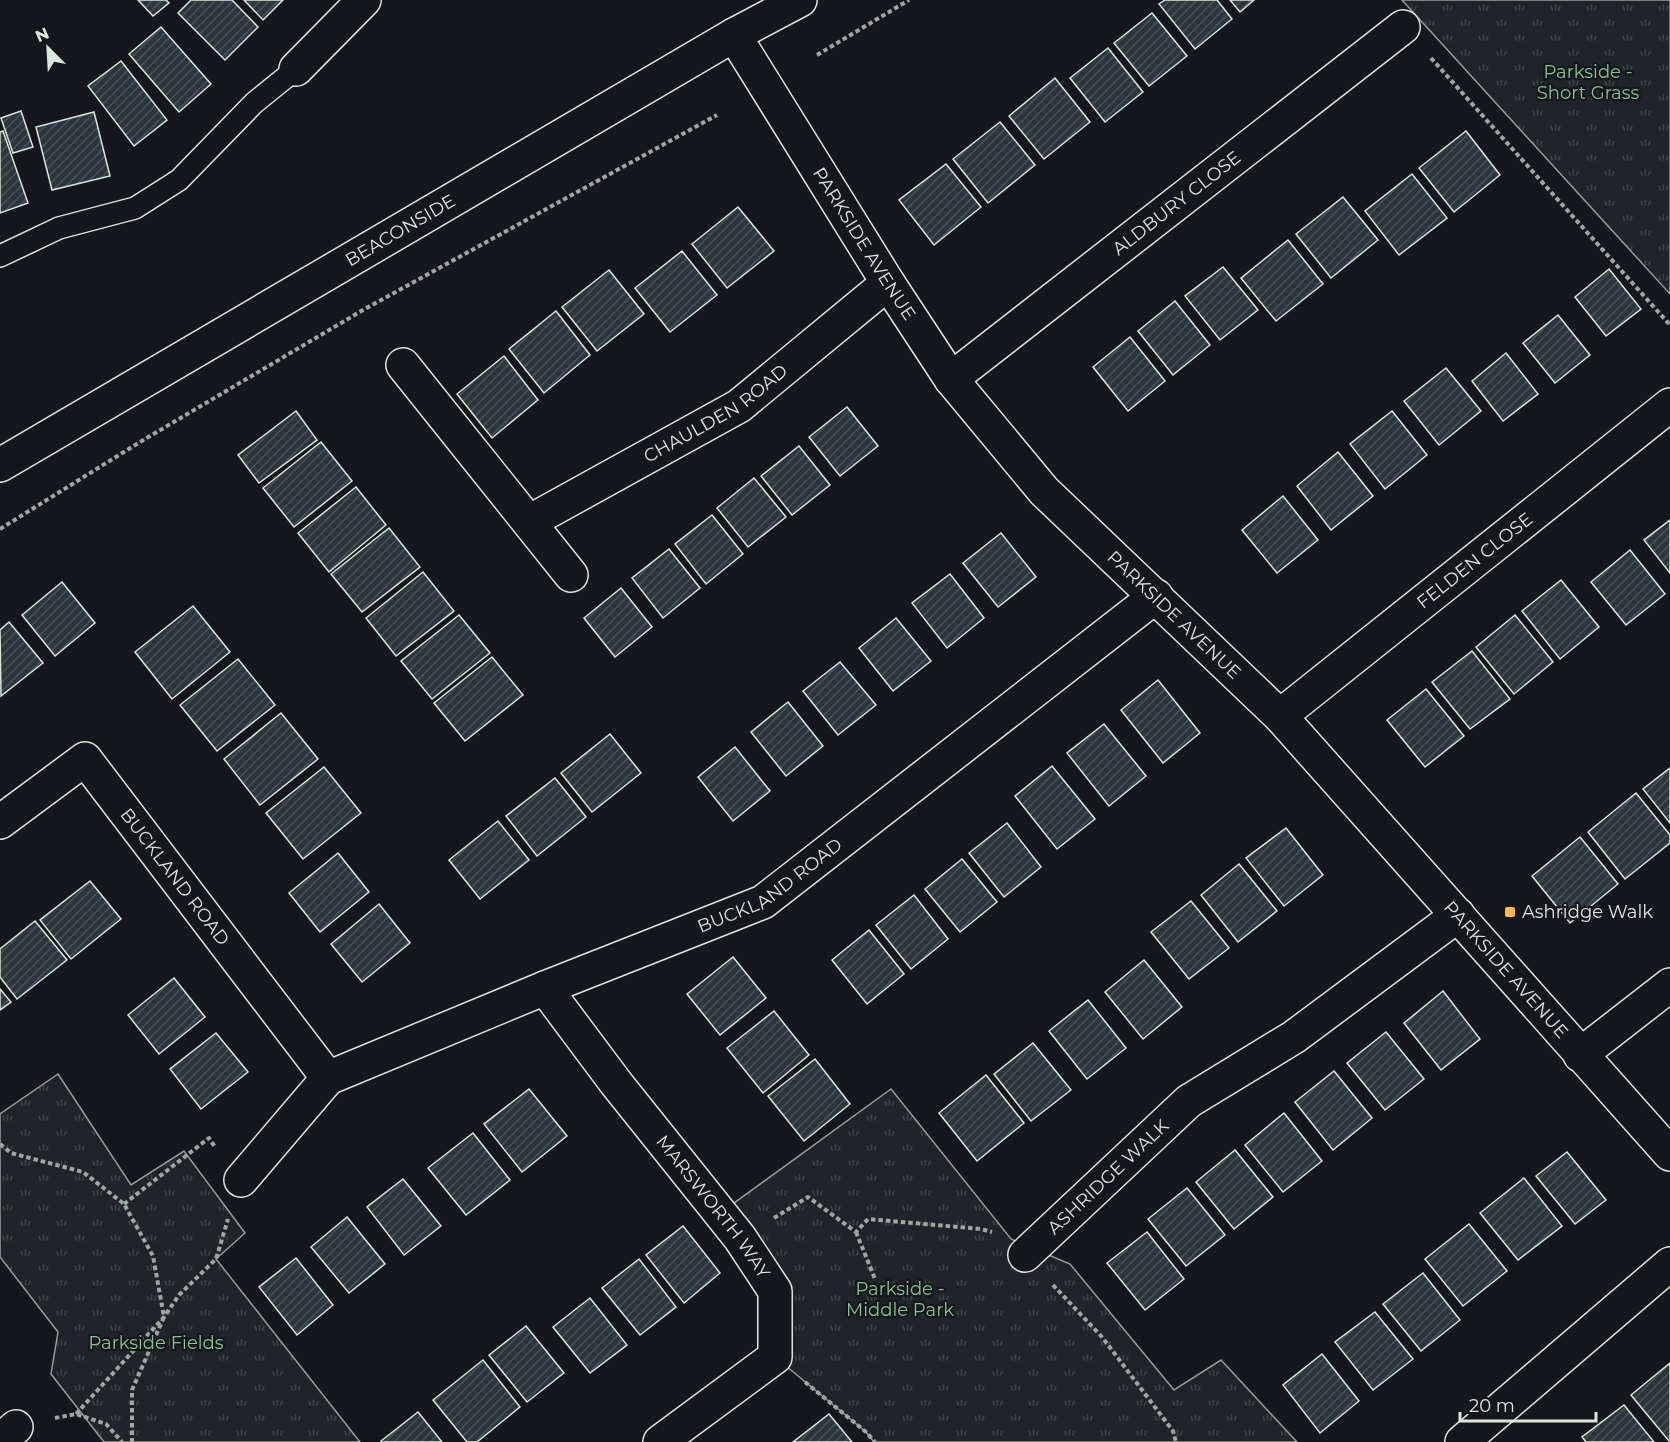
<svg xmlns="http://www.w3.org/2000/svg" width="1670" height="1442" viewBox="0 0 1670 1442" font-family="Montserrat,sans-serif">
	<style>
		.park { fill: url(#park-tufts); stroke: #939e99; stroke-width: 1.5 }
		.building { fill: url(#building-hatch); stroke: #d8e6dc; stroke-width: 1.5 }
		.lines { fill: none; stroke-linecap: round; stroke-linejoin: round }
		.lane-casing { stroke: #d8e6dc; stroke-width: 24 }
		.street-casing { stroke: #d8e6dc; stroke-width: 36 }
		.highway-casing { stroke: #d8e6dc; stroke-width: 36 }
		.path { stroke: #9da8a2; stroke-width: 4; stroke-dasharray: 4.5 3; stroke-linecap: butt }
		.lane { stroke: #14181c; stroke-width: 21 }
		.street { stroke: #14181c; stroke-width: 33 }
		.highway { stroke: #14181c; stroke-width: 33 }
		.poi-dot { fill: #ffb74d; stroke: #14181c; stroke-width: 2 }
		.labels { text-anchor: middle; dominant-baseline: central; stroke-width: 4.5; stroke-linejoin: round; paint-order: stroke }
		.park-label { font-size: 18px; fill: #8ac095; stroke: #14181c }
		.street-label { font-size: 18px; fill: #d8e6dc; stroke: #14181c }
		.poi-label { font-size: 18px; fill: #d8e6dc; stroke: #14181c; text-anchor: start }
	</style>
	<defs>
		<pattern id="park-tufts" width="24" height="20" patternUnits="userSpaceOnUse" patternTransform="scale(1.5)"><rect width="24" height="20" fill="#202428"/><path d="M3 7l-1-3M5 7V3M7 7l1-3M15 17l-1-3M17 17v-4M19 17l1-3" fill="none" stroke="#404447"/></pattern>
		<pattern id="building-hatch" width="6" height="6" patternUnits="userSpaceOnUse" patternTransform="scale(1.5)"><rect width="6" height="6" fill="#2c363c"/><path d="M-1 1l2-2M0 6l6-6M5 7l2-2" fill="none" stroke="#4a5358"/></pattern>
	</defs>
	<rect width="100%" height="100%" fill="#14181c"/>
	<g class="park">
		<path d="M1402,0H1670V294Z"/>
		<path d="M58,1074L131,1185L184,1151L245,1233L216,1259L360,1442H104L51,1374L58,1332L0,1257V1114Z"/>
		<path d="M891,1089L1011,1239L1070,1264L1174,1390L1221,1360L1297,1442H874L866,1432L775,1357V1291L719,1214Z"/>
	</g>
	<g class="building">
		<path d="M138,0H166L169,3L153,16Z"/>
		<path d="M191,0H232L258,27L225,60L178,13Z"/>
		<path d="M244,0H283L263,20Z"/>
		<path d="M1165,0H1217L1232,19L1195,49L1159,4Z"/>
		<path d="M1230,0H1254L1240,12Z"/>
		<path d="M1152,13L1187,56L1149,86L1114,43Z"/>
		<path d="M161,27L211,84L179,112L129,54Z"/>
		<path d="M1108,48L1143,92L1105,122L1070,78Z"/>
		<path d="M121,61L167,120L134,146L88,86Z"/>
		<path d="M1055,78L1090,122L1044,159L1009,116Z"/>
		<path d="M21,111L33,147L13,153L1,118Z"/>
		<path d="M94,112L110,176L52,190L36,127Z"/>
		<path d="M1000,122L1035,165L988,203L953,159Z"/>
		<path d="M3,131L28,203L0,213V132Z"/>
		<path d="M1466,131L1500,175L1454,212L1419,168Z"/>
		<path d="M946,164L981,207L934,245L899,200Z"/>
		<path d="M1412,174L1447,218L1399,255L1365,211Z"/>
		<path d="M1343,197L1378,240L1331,278L1296,234Z"/>
		<path d="M738,207L774,251L727,288L692,244Z"/>
		<path d="M1288,240L1323,284L1276,321L1241,278Z"/>
		<path d="M682,251L717,295L670,332L635,288Z"/>
		<path d="M1223,267L1258,310L1220,340L1185,296Z"/>
		<path d="M1609,269L1641,309L1606,336L1575,297Z"/>
		<path d="M609,270L644,314L597,351L562,307Z"/>
		<path d="M1175,301L1210,345L1173,375L1138,331Z"/>
		<path d="M556,311L590,355L544,393L509,349Z"/>
		<path d="M1558,315L1590,355L1555,383L1523,343Z"/>
		<path d="M1130,337L1165,381L1128,411L1093,367Z"/>
		<path d="M1506,353L1538,394L1503,421L1472,381Z"/>
		<path d="M504,356L538,400L492,438L457,394Z"/>
		<path d="M1446,368L1481,411L1439,445L1404,401Z"/>
		<path d="M847,407L878,446L840,476L809,437Z"/>
		<path d="M296,411L317,440L259,483L238,455Z"/>
		<path d="M1392,411L1427,455L1385,489L1350,444Z"/>
		<path d="M321,442L352,481L294,527L263,488Z"/>
		<path d="M799,446L830,485L792,515L761,476Z"/>
		<path d="M1338,452L1373,496L1331,530L1297,486Z"/>
		<path d="M754,478L786,517L748,547L717,508Z"/>
		<path d="M356,487L386,525L329,572L298,533Z"/>
		<path d="M1283,496L1318,540L1277,573L1242,530Z"/>
		<path d="M712,515L743,554L706,584L675,544Z"/>
		<path d="M1670,520V573L1644,540Z"/>
		<path d="M389,528L420,567L362,612L331,574Z"/>
		<path d="M1001,533L1036,577L998,607L963,563Z"/>
		<path d="M669,549L700,588L663,618L632,578Z"/>
		<path d="M1630,550L1665,594L1626,625L1591,582Z"/>
		<path d="M423,572L454,611L396,656L366,618Z"/>
		<path d="M950,574L984,618L947,648L912,603Z"/>
		<path d="M1561,580L1599,627L1560,659L1522,611Z"/>
		<path d="M62,582L95,623L55,656L22,615Z"/>
		<path d="M621,588L652,627L615,657L584,618Z"/>
		<path d="M193,606L230,652L172,699L135,652Z"/>
		<path d="M459,615L490,653L432,699L401,661Z"/>
		<path d="M1515,615L1553,662L1514,694L1476,647Z"/>
		<path d="M896,618L931,661L893,691L859,648Z"/>
		<path d="M9,622L43,663L1,696L0,630Z"/>
		<path d="M1472,651L1510,699L1470,729L1432,682Z"/>
		<path d="M492,657L523,695L465,741L434,703Z"/>
		<path d="M238,659L275,705L217,751L180,705Z"/>
		<path d="M840,662L876,705L838,735L803,691Z"/>
		<path d="M1158,680L1200,733L1163,763L1121,710Z"/>
		<path d="M1426,689L1464,736L1425,767L1387,720Z"/>
		<path d="M788,702L823,746L786,776L751,732Z"/>
		<path d="M281,713L318,759L260,805L224,759Z"/>
		<path d="M1104,724L1146,776L1109,806L1067,753Z"/>
		<path d="M610,734L641,773L592,812L561,773Z"/>
		<path d="M735,747L770,791L733,821L698,777Z"/>
		<path d="M1052,766L1095,819L1057,849L1015,796Z"/>
		<path d="M324,767L361,813L303,859L266,813Z"/>
		<path d="M1670,768V823L1643,789Z"/>
		<path d="M555,778L586,817L537,856L506,816Z"/>
		<path d="M1636,793L1670,835V843L1625,879L1588,832Z"/>
		<path d="M498,821L529,860L480,899L449,860Z"/>
		<path d="M1007,823L1041,867L1004,897L969,853Z"/>
		<path d="M1286,828L1323,875L1284,906L1246,858Z"/>
		<path d="M1580,837L1618,884L1570,923L1532,876Z"/>
		<path d="M338,853L369,892L320,932L289,893Z"/>
		<path d="M962,859L997,902L960,932L925,889Z"/>
		<path d="M1239,864L1277,911L1238,942L1201,895Z"/>
		<path d="M90,881L121,919L71,959L40,920Z"/>
		<path d="M914,895L948,939L911,969L876,925Z"/>
		<path d="M1191,901L1229,948L1189,979L1151,932Z"/>
		<path d="M379,904L410,943L362,982L331,944Z"/>
		<path d="M35,921L67,960L17,999L0,977V949Z"/>
		<path d="M869,930L904,974L867,1004L832,960Z"/>
		<path d="M733,957L766,998L720,1035L687,994Z"/>
		<path d="M1144,960L1182,1007L1143,1039L1105,992Z"/>
		<path d="M174,978L205,1017L159,1054L128,1015Z"/>
		<path d="M0,989L11,1002L0,1010Z"/>
		<path d="M1443,991L1480,1039L1441,1070L1404,1023Z"/>
		<path d="M1088,1000L1126,1048L1087,1079L1049,1031Z"/>
		<path d="M774,1011L809,1055L763,1093L727,1048Z"/>
		<path d="M1386,1032L1424,1079L1385,1110L1347,1063Z"/>
		<path d="M216,1033L248,1072L201,1109L170,1069Z"/>
		<path d="M1033,1043L1071,1090L1031,1121L994,1074Z"/>
		<path d="M815,1059L850,1104L804,1141L768,1096Z"/>
		<path d="M1334,1071L1372,1118L1333,1150L1295,1102Z"/>
		<path d="M986,1075L1024,1123L977,1161L939,1113Z"/>
		<path d="M529,1089L567,1136L522,1172L484,1124Z"/>
		<path d="M1284,1113L1322,1161L1283,1192L1245,1145Z"/>
		<path d="M473,1133L510,1180L466,1215L428,1168Z"/>
		<path d="M1235,1150L1273,1197L1234,1229L1196,1182Z"/>
		<path d="M1567,1152L1606,1200L1575,1224L1536,1176Z"/>
		<path d="M1524,1178L1562,1226L1518,1260L1480,1213Z"/>
		<path d="M403,1179L441,1226L404,1255L367,1207Z"/>
		<path d="M1187,1188L1225,1235L1186,1266L1148,1219Z"/>
		<path d="M347,1217L385,1264L349,1293L311,1247Z"/>
		<path d="M1469,1224L1507,1271L1463,1306L1425,1259Z"/>
		<path d="M683,1226L720,1273L684,1303L646,1255Z"/>
		<path d="M1147,1232L1184,1279L1145,1310L1107,1263Z"/>
		<path d="M296,1258L333,1305L297,1335L259,1287Z"/>
		<path d="M639,1259L676,1307L640,1335L602,1288Z"/>
		<path d="M1423,1273L1460,1320L1421,1351L1383,1304Z"/>
		<path d="M590,1298L627,1345L590,1373L553,1327Z"/>
		<path d="M1375,1312L1413,1359L1373,1390L1335,1342Z"/>
		<path d="M526,1326L564,1373L527,1402L489,1355Z"/>
		<path d="M1322,1354L1359,1401L1320,1433L1283,1385Z"/>
		<path d="M483,1360L520,1407L477,1442H467L433,1400Z"/>
		<path d="M1670,1363V1440L1669,1441L1631,1395Z"/>
		<path d="M1624,1405L1654,1442H1586L1582,1437Z"/>
		<path d="M418,1412L442,1442H382L381,1441Z"/>
		<path d="M829,1414L852,1442H793Z"/>
	</g>
	<g class="lines">
		<defs>
			<path id="lane" d="M0,256L59,228L135,208L179,180L254,103L296,69"/>
			<g id="street">
				<path id="s1" d="M734,35L888,283L951,379L1044,491L1280,716L1670,1154"/>
				<path d="M296,69L364,0"/>
				<path d="M403,365L571,575"/>
				<path id="s2" d="M951,379L1403,27"/>
				<path id="s3" d="M529,522L739,406L888,283"/>
				<path id="s4" d="M1280,716L1670,405"/>
				<path id="s5" d="M0,822L85,759L328,1078L545,988L763,902L1156,596"/>
				<path id="s6" d="M545,988L616,1083L740,1238L775,1291V1357L660,1442"/>
				<path d="M1580,1055L1670,985"/>
				<path d="M241,1180L328,1078"/>
				<path id="s7" d="M1025,1255L1189,1101L1294,1037L1458,915"/>
				<path d="M0,1441L16,1427"/>
				<path d="M1462,1442L1670,1264"/>
			</g>
			<g id="highway">
				<path id="s8" d="M0,465L734,35L800,0"/>
			</g>
		</defs>
		<use href="#lane" class="lane-casing"/>
		<use href="#street" class="street-casing"/>
		<use href="#highway" class="highway-casing"/>
		<g class="path">
			<path d="M817,55L909,0"/>
			<path d="M1431,58L1670,325"/>
			<path d="M0,529L140,442L363,310L717,115"/>
			<path d="M0,1144L11,1153L83,1172L124,1204L153,1256L164,1317L132,1390V1442"/>
			<path d="M124,1204L209,1138L215,1147"/>
			<path d="M774,1218L808,1197L856,1232L868,1219L981,1229L992,1232"/>
			<path d="M856,1232L875,1279"/>
			<path d="M1053,1285L1102,1337L1173,1431L1176,1442"/>
			<path d="M805,1382L866,1432L875,1442"/>
			<path d="M76,1414L164,1317L179,1295L216,1259L228,1219"/>
			<path d="M55,1418L76,1414L106,1424L122,1442"/>
		</g>
		<use href="#lane" class="lane"/>
		<use href="#street" class="street"/>
		<use href="#highway" class="highway"/>
	</g>
	<rect class="poi-dot" x="1504" y="906" width="12" height="12" rx="3"/>
	<g class="labels">
		<g class="park-label">
			<text x="1588" y="72">Parkside -<tspan x="1588" dy="21">Short Grass</tspan></text>
			<text x="900" y="1289">Parkside -<tspan x="900" dy="21">Middle Park</tspan></text>
			<text x="156" y="1343">Parkside Fields</text>
		</g>
		<g class="street-label">
			<text stroke="none"><textPath href="#s2" startOffset="286">ALDBURY CLOSE</textPath></text>
			<text stroke="none"><textPath href="#s8" startOffset="464">BEACONSIDE</textPath></text>
			<text stroke="none"><textPath href="#s1" startOffset="246">PARKSIDE AVENUE</textPath></text>
			<text stroke="none"><textPath href="#s3" startOffset="216">CHAULDEN ROAD</textPath></text>
			<text stroke="none"><textPath href="#s4" startOffset="249">FELDEN CLOSE</textPath></text>
			<text stroke="none"><textPath href="#s1" startOffset="732">PARKSIDE AVENUE</textPath></text>
			<text stroke="none"><textPath href="#s5" startOffset="254">BUCKLAND ROAD</textPath></text>
			<text stroke="none"><textPath href="#s5" startOffset="990">BUCKLAND ROAD</textPath></text>
			<text stroke="none"><textPath href="#s1" startOffset="1218">PARKSIDE AVENUE</textPath></text>
			<text stroke="none"><textPath href="#s7" startOffset="114">ASHRIDGE WALK</textPath></text>
			<text stroke="none"><textPath href="#s6" startOffset="276">MARSWORTH WAY</textPath></text>
		</g>
		<g class="poi-label">
			<text x="1522" y="912">Ashridge Walk</text>
		</g>
	</g>
	<g transform="translate(48 48) rotate(336)" stroke="#14181c" stroke-width="4.5" paint-order="stroke">
	<path d="M0-4.5L10 22L0 15L-10 22Z" fill="#d8e6dc"/>
	<text y="-9" font-size="16" font-weight="bold" text-anchor="middle" fill="#d8e6dc">N</text>
	</g>
	<path d="M1460 1412v9h136v-9" fill="none" stroke="#d8e6dc" stroke-width="3"/>
	<text x="1469" y="1412" font-size="18" fill="#d8e6dc" stroke="#14181c" stroke-width="4.5" paint-order="stroke">20 m</text>
</svg>
